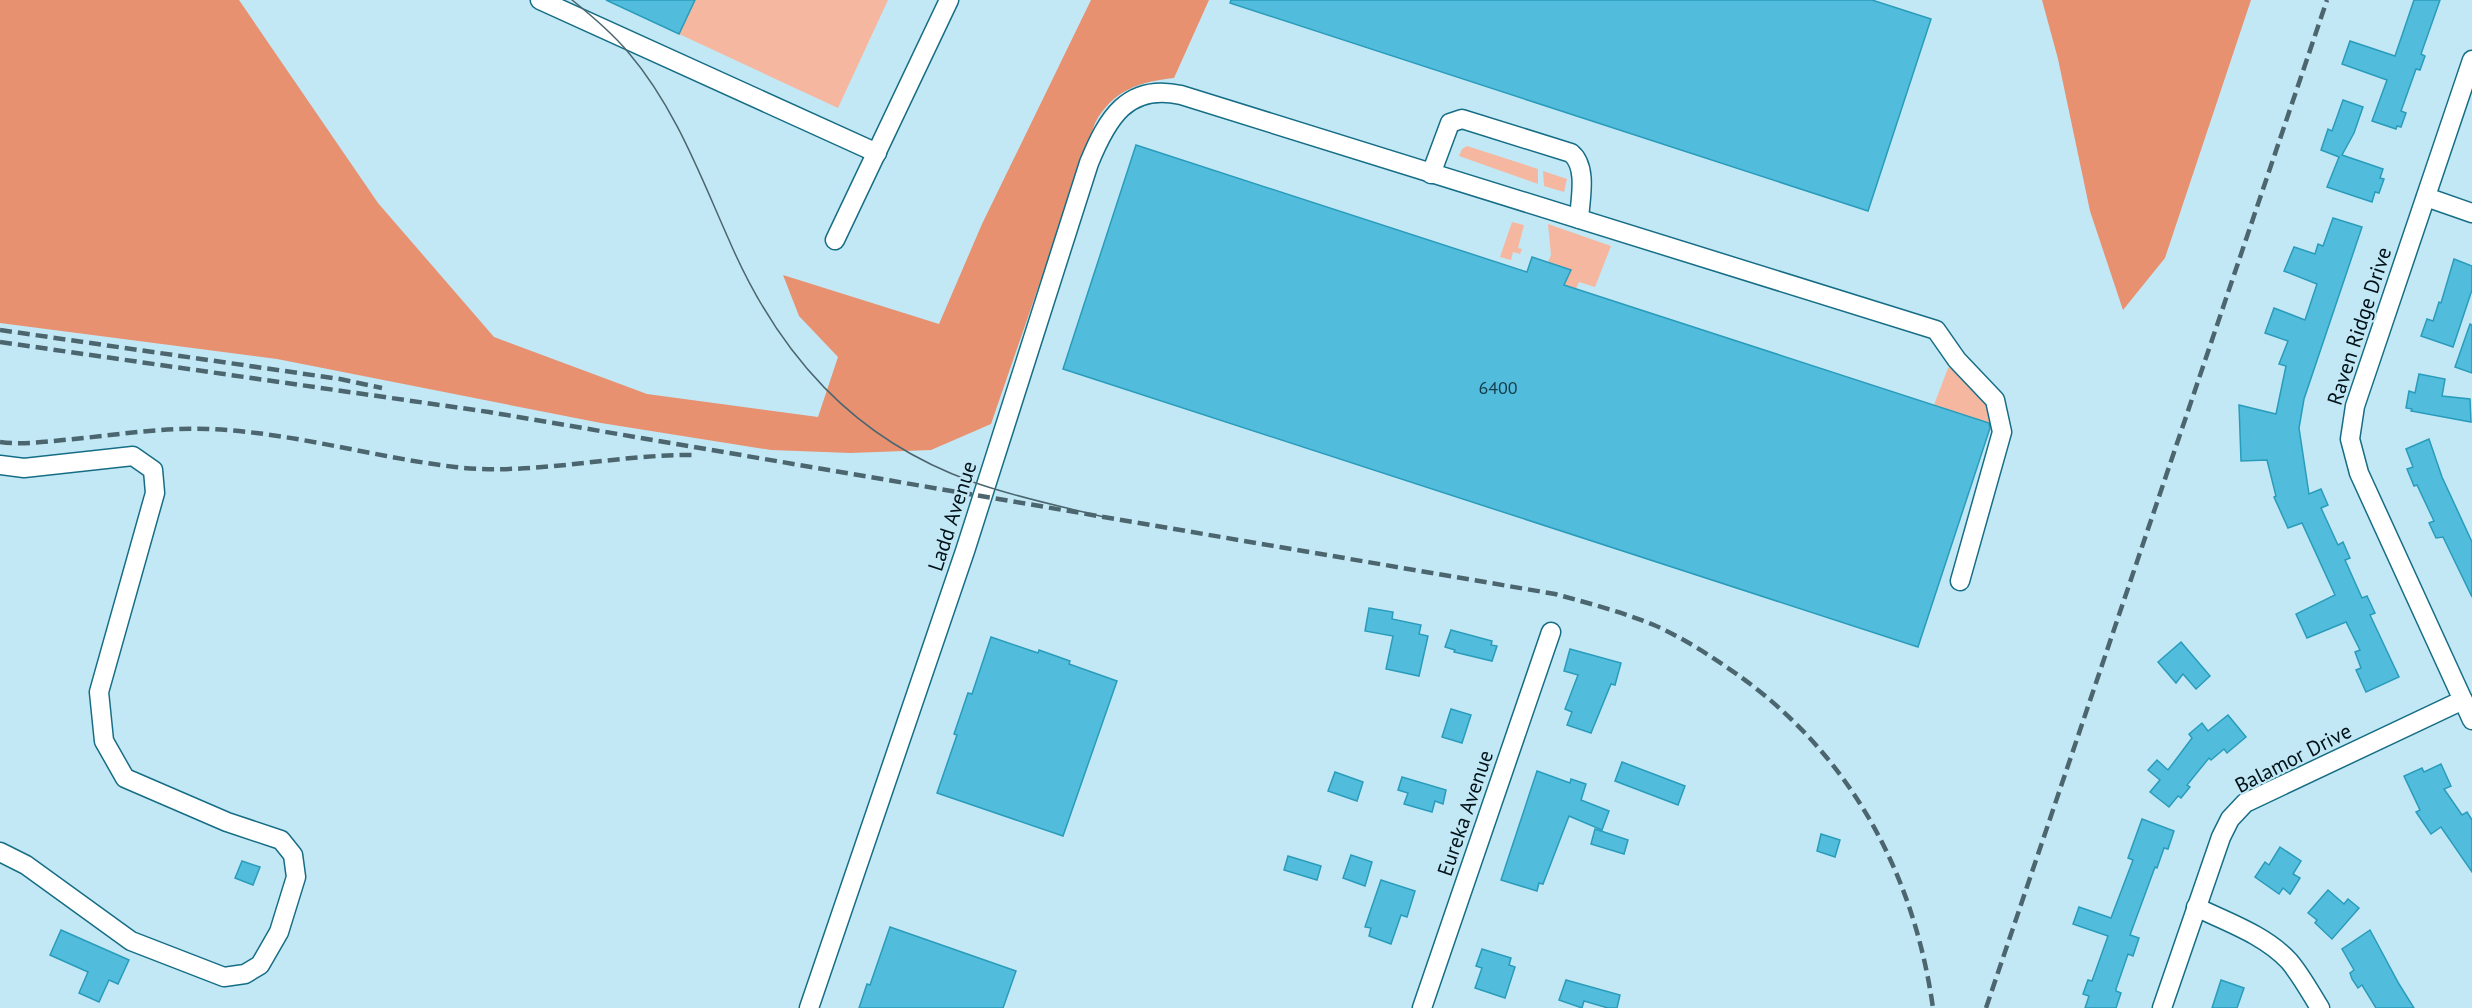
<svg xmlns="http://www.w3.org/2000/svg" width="2472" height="1008" viewBox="0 0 2472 1008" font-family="'PT Sans',sans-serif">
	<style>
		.green { fill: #f5b7a0 }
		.forest { fill: #e79170 }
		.building { fill: #52bcdc; stroke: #2a9cbb; stroke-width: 1.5 }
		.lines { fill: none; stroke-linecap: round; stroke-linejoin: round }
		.minor-casing { stroke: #166e86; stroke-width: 21 }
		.minor { stroke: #fff; stroke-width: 18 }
		.tram { stroke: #4c666f; stroke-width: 1.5 }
		.rail { stroke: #4c666f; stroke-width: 4.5; stroke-dasharray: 12 6; stroke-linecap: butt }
		.labels { text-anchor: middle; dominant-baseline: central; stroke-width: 4.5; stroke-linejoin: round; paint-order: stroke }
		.number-label { font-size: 18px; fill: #143c4a }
		.street-label { font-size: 21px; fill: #001219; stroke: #c3e8f5 }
	</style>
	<rect width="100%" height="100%" fill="#c3e8f5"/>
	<g class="green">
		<path d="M695,0H888L838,108L679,34Z"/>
		<path d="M1467,146L1538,169V184L1459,156L1462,149Z"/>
		<path d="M1543,171L1567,179L1564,192L1544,186Z"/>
		<path d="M1512,222L1524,225L1518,248L1522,249L1520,254L1513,252L1511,260L1500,257Z"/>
		<path d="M1548,224L1611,246L1595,287L1579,282L1576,289L1564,285L1570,270L1548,262L1551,255Z"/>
		<path d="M1955,366L1984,400L1993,415L1991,424L1934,405L1948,368Z"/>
	</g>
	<g class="forest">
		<path d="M0,0H239L378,203L494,337L647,394L818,417L838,357L799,316L783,275L939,324L982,224L1091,0H1209L1174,78C1139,82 1113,90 1095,123L991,424L931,450L850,453L771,450L601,423L277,359L0,323Z"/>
		<path d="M2042,0H2251L2165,258L2123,310L2090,211L2058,59Z"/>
	</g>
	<g class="building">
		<path d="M606,0H695L679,34Z"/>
		<path d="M1231,0H1872L1931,19L1868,211L1230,3Z"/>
		<path d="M2414,0H2440L2421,54L2425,56L2420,70L2416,69L2401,111L2406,113L2401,127L2397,126L2396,129L2372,121L2387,80L2342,64L2350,41L2395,56Z"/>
		<path d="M2343,100L2363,107L2354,133L2342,155L2383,169L2380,178L2384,179L2379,193L2375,192L2372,202L2327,187L2339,157L2321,150L2328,129L2332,131Z"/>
		<path d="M1136,145L1527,272L1532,257L1571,270L1564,285L1989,423L1990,428L1918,647L1063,369Z"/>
		<path d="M2333,218L2362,227L2304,399L2299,428L2309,494L2321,489L2328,505L2321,508L2338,545L2343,542L2350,558L2345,560L2362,598L2367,596L2375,613L2370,615L2399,677L2366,692L2356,670L2361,668L2355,652L2360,650L2346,622L2307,638L2296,614L2335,595L2302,523L2288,528L2274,497L2276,496L2267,460L2241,461L2239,405L2276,414L2286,366L2279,364L2288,341L2265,333L2274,308L2305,320L2317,284L2284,271L2294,247L2315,254L2318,244L2323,246Z"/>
		<path d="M2454,259L2472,266V290L2453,347L2421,336L2427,319L2433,321L2439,302L2441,303Z"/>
		<path d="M2470,324L2472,325V373L2455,367Z"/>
		<path d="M2419,374L2445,379L2442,396L2470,399L2471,422L2411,411L2412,409L2406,408L2409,391L2415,393Z"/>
		<path d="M2429,439L2442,477L2472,542V597L2443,537L2436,538L2429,523L2434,521L2417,485L2414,486L2407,469L2413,467L2406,449Z"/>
		<path d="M1369,608L1393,612L1392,619L1421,625L1419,634L1428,636L1419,676L1386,669L1393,636L1365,631Z"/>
		<path d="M1451,630L1492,641L1491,645L1497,646L1492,661L1454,652L1455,650L1445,647Z"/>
		<path d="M991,637L1038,653L1039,650L1070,661L1069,664L1117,681L1063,836L937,793L957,735L954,734L968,693L972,694Z"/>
		<path d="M2181,642L2210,676L2196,689L2183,674L2176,683L2158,662Z"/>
		<path d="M1570,649L1621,663L1615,685L1611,684L1591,733L1567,725L1572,712L1565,709L1578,675L1564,671Z"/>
		<path d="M1451,709L1471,715L1462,743L1442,737Z"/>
		<path d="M2228,715L2246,737L2227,753L2224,749L2211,760L2209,758L2187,785L2190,787L2181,798L2178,796L2169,807L2150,792L2160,780L2148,770L2157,760L2168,770L2192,738L2189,734L2202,723L2208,731Z"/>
		<path d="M1622,762L1685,786L1678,805L1615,781Z"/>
		<path d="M2441,764L2451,786L2444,789L2462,815L2467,812L2472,820V872L2441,827L2431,834L2416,812L2420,810L2404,776L2422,768L2424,772Z"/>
		<path d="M1537,771L1570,783L1571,779L1586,784L1581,800L1609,811L1602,830L1569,816L1543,884L1539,883L1537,891L1501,880Z"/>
		<path d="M1335,772L1363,782L1357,801L1328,791Z"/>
		<path d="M1402,777L1446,790L1443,804L1435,801L1432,812L1404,804L1408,793L1398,790Z"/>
		<path d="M2142,819L2174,831L2168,849L2164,848L2157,868L2155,867L2130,935L2139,938L2133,956L2128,954L2116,989V991L2121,993L2116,1008H2085L2089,996L2083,994L2088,980L2092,981L2108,936L2073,924L2079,907L2111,918L2133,860L2128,858Z"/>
		<path d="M1595,829L1628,840L1624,854L1591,844Z"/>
		<path d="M1821,834L1840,840L1835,857L1817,851Z"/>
		<path d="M2280,847L2301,861L2293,874L2300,878L2290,894L2283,888L2279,894L2255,877L2265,862L2269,865Z"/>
		<path d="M1351,855L1372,862L1365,886L1343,878Z"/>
		<path d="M1288,856L1321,866L1317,880L1284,870Z"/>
		<path d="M242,861L260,867L253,885L235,878Z"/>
		<path d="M1381,880L1415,891L1407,917L1401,915L1391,944L1369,936L1371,928L1365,927Z"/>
		<path d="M2328,890L2344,904L2348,899L2359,908L2332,939L2315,923L2317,920L2308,913Z"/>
		<path d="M890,927L1016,971L1003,1008H859L867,984L870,985Z"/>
		<path d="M61,930L129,960L118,984L109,980L99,1002L79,993L88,972L50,955Z"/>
		<path d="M2370,930L2399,984L2414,1008H2376L2362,985L2358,988L2352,979L2350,973L2354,970L2342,949Z"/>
		<path d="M1482,949L1511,958L1509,965L1515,967L1505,998L1475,988L1482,968L1476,966Z"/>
		<path d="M1566,980L1620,995L1617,1008H1608L1584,1001L1582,1008L1559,1000Z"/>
		<path d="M2221,980L2244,988L2237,1008H2212Z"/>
	</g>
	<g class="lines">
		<defs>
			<g id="minor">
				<path d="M540,0L877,153"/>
				<path d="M2472,60L2355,406L2350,439L2359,473L2472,720"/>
				<path d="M1431,174L1450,123L1462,119L1571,153C1588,167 1580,200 1579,219"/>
				<path d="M2426,197L2472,213"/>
				<path d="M835,240L949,0"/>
				<path d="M0,465L24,468L133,456L153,470L155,493L99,692L104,741L125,778L227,822L281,840L293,855L296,877L279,932L260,965L245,974L224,977L131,941L26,865L0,852"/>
				<path d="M2196,907C2227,922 2265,935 2289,961C2301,975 2310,992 2320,1008"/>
				<path d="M809,1008L965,551L1089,163C1107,119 1127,83 1181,95L1936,330L1957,360L1995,400L2002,432L1960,581"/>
				<path d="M1422,1008L1551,632"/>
				<path d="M2162,1008L2221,837L2230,819L2245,803L2463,700"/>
			</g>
		</defs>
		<use href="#minor" class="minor-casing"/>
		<use href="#minor" class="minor"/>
		<path class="tram" d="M572,0C592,16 612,33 628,52C675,107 700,175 729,240C778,354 853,439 973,482C1015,497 1060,506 1104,517"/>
		<g class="rail">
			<path d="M0,330L340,379L382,388"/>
			<path d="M0,342L489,412L1555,594C1588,603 1622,612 1654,625C1679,636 1703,651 1725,666C1845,746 1913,867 1933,1008"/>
			<path d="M0,442C21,445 42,442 63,440C111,436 160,427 208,429C291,432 372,457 455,467C534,476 615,454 695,455"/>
			<path d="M1986,1008L2327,0"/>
		</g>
	</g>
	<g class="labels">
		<g class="number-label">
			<text x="1498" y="387">6400</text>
		</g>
		<g class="street-label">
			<text transform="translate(2359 326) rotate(-72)">Raven Ridge Drive</text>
			<text transform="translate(952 516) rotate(-72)">Ladd Avenue</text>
			<text transform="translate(2293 758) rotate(-27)">Balamor Drive</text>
			<text transform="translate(1465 813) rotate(-71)">Eureka Avenue</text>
		</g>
	</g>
</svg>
